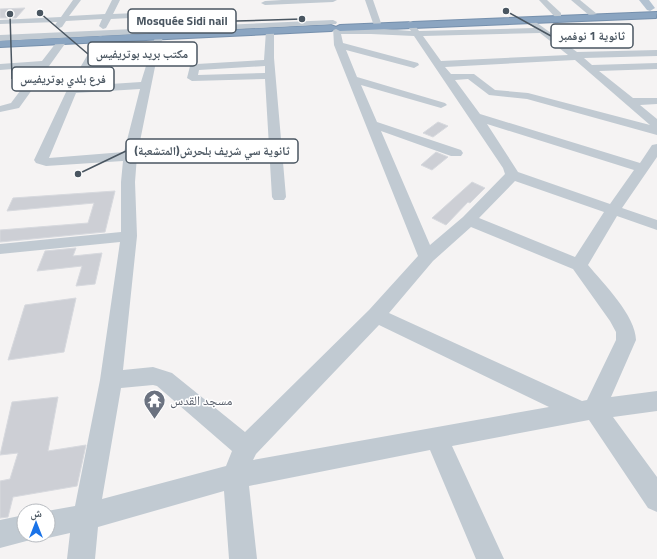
<svg xmlns="http://www.w3.org/2000/svg" width="657" height="559" viewBox="0 0 657 559" font-family="'Titillium Web','Noto Naskh Arabic',sans-serif">
	<style>
		.building { fill: #cdcfd5; stroke: #d7d9de }
		.lines { fill: none; stroke-linecap: round; stroke-linejoin: round }
		.highway-casing { stroke: #7690ad; stroke-width: 2 }
		.minor { fill: #c1cad2; fill-rule: evenodd }
		.major { fill: #b3c2d1; fill-rule: evenodd }
		.highway { fill: #8ba5c1; fill-rule: evenodd }
		.labels { text-anchor: middle; dominant-baseline: central; stroke-width: 3; stroke-linejoin: round; paint-order: stroke }
		.near-worship-label { font-size: 13px; fill: #5b616d; stroke: #fff; text-anchor: start }
		.leader { fill: none; stroke: #4a5661; stroke-width: 1.5 }
		.callout-dot { fill: #4a5661; stroke: #fff; stroke-width: 1.5 }
		.callout { fill: #fff; stroke: #4a5661; stroke-width: 1.5 }
		.callout-label { font-size: 12px; text-anchor: middle; font-weight: bold; fill: #4a5661 }
	</style>
	<rect width="100%" height="100%" fill="#f5f3f3"/>
	<g class="building">
		<path d="M25,8L16,18H0V9Z"/>
		<path d="M438,122L448,126L433,137L423,133Z"/>
		<path d="M436,152L448,157L432,170L421,165Z"/>
		<path d="M472,182L485,188L470,203L468,202L446,225L432,218Z"/>
		<path d="M115,191L105,232L0,242V230L88,223L94,203L7,211L13,198Z"/>
		<path d="M76,248L73,256L102,253L95,284L76,286L82,266L37,271L45,251Z"/>
		<path d="M76,298L64,352L8,360L25,305Z"/>
		<path d="M58,397L48,451L86,445L77,486L13,497L8,517L0,518V481L10,479L18,453L0,455L12,402Z"/>
	</g>
	<g class="lines">
		<defs>
			<path id="highway" d="M657,12L656,18L340,31L336,29L331,31L0,47V41L331,25L336,27L340,25Z"/>
		</defs>
		<use href="#highway" class="highway-casing"/>
		<g class="minor">
			<path d="M73,0H81L69,16L105,14L112,0H120L113,14L227,9L231,11L227,13L111,19L106,28L103,29L99,26L102,19L66,21L62,27L59,28L55,25L57,22L0,24V20L61,17Z"/>
			<path d="M282,0H337L333,2L265,5L261,3L265,1Z"/>
			<path d="M365,0H373L381,23L380,25H374L373,23Z"/>
			<path d="M539,0H547L561,13V17H555Z"/>
			<path d="M571,0H580L597,14L590,16Z"/>
			<path d="M333,20L337,22L336,24L0,41V35Z"/>
			<path d="M533,20L577,52L657,50V56L584,58L592,65L657,63V69L599,71L633,98H657V104L640,105L657,119V135L527,99L489,95L468,79L455,80L480,114L640,163L652,145L657,144V157L622,208L657,220V230L617,216L588,265C603,283 636,316 636,340L611,397L657,391V411L613,417L657,477V512L648,508L589,420L452,446L504,559H476L430,450L249,486L257,559H229L224,491L98,527L95,559H67L70,533L48,538L42,535H48V511H47L75,506L100,380L120,242L0,254V244L121,232V182L123,161L46,166L36,163L34,160L67,90L98,37L101,36L105,39L80,86L141,82L155,37L159,34L163,37L157,57L137,156L135,182L137,236L123,370L153,367L172,373L245,432L369,310L418,256L334,45L333,27H339L340,29L371,28L411,31L406,24L410,21L413,22L419,31L534,28L529,23ZM540,33L568,55L441,61L423,36ZM341,34H371L414,36L503,168L505,174L463,217L430,245L381,131L451,156H461L463,153L461,150L377,122L361,85L441,108L447,105L445,103L357,77L346,50L414,68L419,65L418,63L343,43ZM575,60L650,125L528,93L495,90L474,74H451L445,67ZM140,89L124,152L49,158L76,93ZM487,124L634,170L610,204L518,172ZM515,181L604,212L575,257L479,218ZM471,227L573,269L610,321L616,332V340L587,400L582,401L389,313L433,261ZM379,325L549,407L253,460L256,454ZM153,385L157,386L232,451L226,466L102,499L121,388Z"/>
			<path d="M270,28L274,31V58L286,197L284,200H274L272,197L265,79L192,81L187,78L190,66L197,64L264,60L266,31ZM265,66V73L198,75L199,70Z"/>
			<path d="M62,38L67,41L19,108L0,112V106L11,103L38,67L0,70V64L42,61L59,39Z"/>
			<path d="M24,515V535H35L34,539L0,548V520Z"/>
		</g>
		<path class="major" d="M639,0H649L655,8L650,11L647,10Z"/>
		<use href="#highway" class="highway"/>
	</g>
	<defs>
		<symbol id="temple-pin" viewBox="-11 -11 22 30"><path d="M0 17L-7.5 6A9.5 9.5 0 1 1 7.5 6Z" fill="#6b7280" stroke="#fff"/><path d="M0-6L5-2H3V0L6.5 2.5H4V6H1.5V3h-3V6H-4V2.5H-6.5L-3 0V-2H-5Z" fill="#fff"/></symbol>
	</defs>
	<g fill-rule="evenodd">
		<use href="#temple-pin" x="142" y="388" width="25" height="34"/>
	</g>
	<g class="labels">
		<g class="near-worship-label">
			<text x="170" y="400">مسجد القدس</text>
		</g>
	</g>
	<path class="leader" d="M302 19L236 21M506 11L551 36M40 13L88 54M10 14L12 79M78 174L126 151"/>
	<g class="callout-dot">
		<circle cx="302" cy="19" r="4"/>
		<circle cx="506" cy="11" r="4"/>
		<circle cx="40" cy="13" r="4"/>
		<circle cx="10" cy="14" r="4"/>
		<circle cx="78" cy="174" r="4"/>
	</g>
	<g class="callout">
		<rect x="128" y="9" width="108" height="24" rx="4"/>
		<rect x="551" y="24" width="82" height="24" rx="4"/>
		<rect x="88" y="42" width="109" height="24" rx="4"/>
		<rect x="12" y="67" width="102" height="24" rx="4"/>
		<rect x="126" y="139" width="172" height="24" rx="4"/>
	</g>
	<g class="callout-label">
		<text x="182" y="25">Mosquée Sidi nail</text>
		<text x="592" y="40">ثانوية 1 نوفمبر</text>
		<text x="142" y="58">مكتب بريد بوتريفيس</text>
		<text x="63" y="83">فرع بلدي بوتريفيس</text>
		<text x="212" y="155">ثانوية سي شريف بلحرش(المتشعبة)</text>
	</g>
	<g transform="translate(36 523)"><circle r="19" fill="#ffffff" stroke="#b7bbc0"/>
	<path d="M0-3L7 15L0 10L-7 15Z" fill="#1a73e8"/>
	<text y="-6" font-size="11" font-weight="bold" text-anchor="middle" fill="#4a5661">ش</text>
	</g>
</svg>
